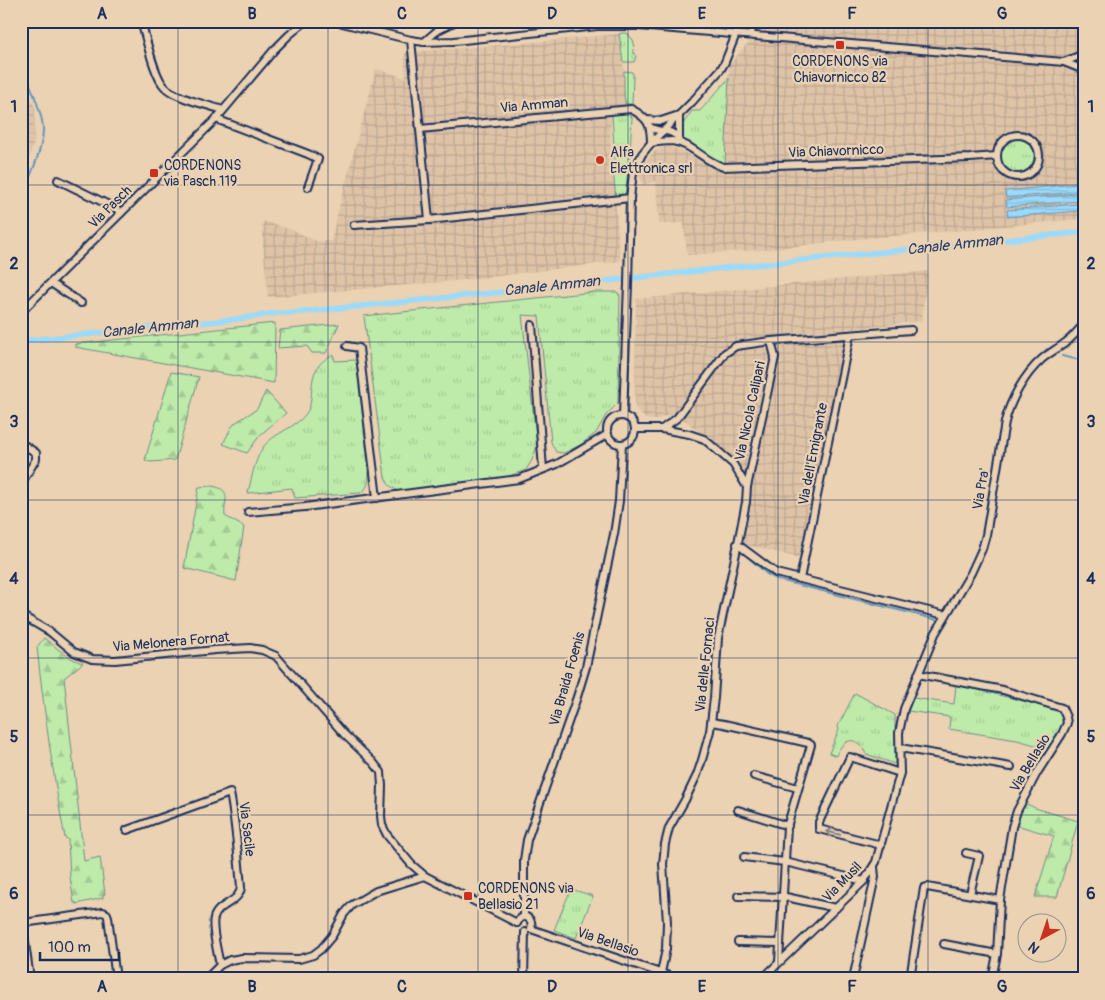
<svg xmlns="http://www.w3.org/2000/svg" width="1105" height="1000" viewBox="0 0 1105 1000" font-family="Pangolin,sans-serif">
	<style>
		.industrial { fill: url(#industrial-grid) }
		.grass { fill: url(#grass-tufts); stroke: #6c8d84 }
		.forest { fill: url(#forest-firs); stroke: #6c8d84 }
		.water { fill: url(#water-rules); stroke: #6796bd }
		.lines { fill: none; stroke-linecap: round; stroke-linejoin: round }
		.stream { stroke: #6796bd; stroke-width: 2 }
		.canal { stroke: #9adbfc; stroke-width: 5.5 }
		.minor-casing { stroke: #1b2f5e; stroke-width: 10 }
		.minor { stroke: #ead2b2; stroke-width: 6 }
		.oneway { stroke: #828088 }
		.grid { fill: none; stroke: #1b2f5e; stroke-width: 1; stroke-opacity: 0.55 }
		.poi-dot { fill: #c8321e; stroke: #ead2b2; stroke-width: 2 }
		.labels { text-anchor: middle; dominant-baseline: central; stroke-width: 4.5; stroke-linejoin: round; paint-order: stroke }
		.poi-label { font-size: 14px; fill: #1b2f5e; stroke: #ead2b2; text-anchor: start }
		.street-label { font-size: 14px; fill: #1b2f5e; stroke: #ead2b2 }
		.water-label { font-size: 15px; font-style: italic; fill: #28406e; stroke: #ead2b2 }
		.neatline { fill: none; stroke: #1b2f5e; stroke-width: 2 }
		.grid-label { font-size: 16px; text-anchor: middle; font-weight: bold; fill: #1b2f5e }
	</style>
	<defs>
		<pattern id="industrial-grid" width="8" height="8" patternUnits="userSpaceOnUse" patternTransform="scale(1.25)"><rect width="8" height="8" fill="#dec3a7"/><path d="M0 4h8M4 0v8" fill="none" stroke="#bea892"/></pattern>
		<pattern id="grass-tufts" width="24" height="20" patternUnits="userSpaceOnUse" patternTransform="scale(1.25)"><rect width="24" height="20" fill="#beeba9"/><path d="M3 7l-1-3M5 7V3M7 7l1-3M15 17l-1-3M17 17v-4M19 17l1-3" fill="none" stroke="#a3ca94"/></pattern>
		<pattern id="forest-firs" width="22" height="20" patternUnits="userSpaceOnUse" patternTransform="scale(1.25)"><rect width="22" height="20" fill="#beeba9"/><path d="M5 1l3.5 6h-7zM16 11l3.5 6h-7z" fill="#a3ca94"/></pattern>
		<pattern id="water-rules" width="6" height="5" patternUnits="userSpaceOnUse" patternTransform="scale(1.25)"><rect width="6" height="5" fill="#9adbfc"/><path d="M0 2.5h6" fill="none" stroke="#84bcda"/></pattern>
	</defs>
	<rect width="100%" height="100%" fill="#ead2b2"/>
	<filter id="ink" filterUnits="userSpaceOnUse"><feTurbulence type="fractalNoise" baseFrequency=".02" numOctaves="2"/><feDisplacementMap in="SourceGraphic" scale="10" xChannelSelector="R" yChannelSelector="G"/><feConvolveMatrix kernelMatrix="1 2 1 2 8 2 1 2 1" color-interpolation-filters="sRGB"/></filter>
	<g filter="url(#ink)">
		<g class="industrial">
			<path d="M757,21H1084V214L1079,219L930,233L856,239L771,249L687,255L684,223L659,224L656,181L643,185L639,175L642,167L650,156L656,150L668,146L680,150L704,163L722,172L725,164L729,65L749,42L754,41Z"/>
			<path d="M619,34L624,71V96L626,104L612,115L610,130L620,261L465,280L268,297L262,234L263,221L293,230L316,241H331L338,211L376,69L406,78L405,53L420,51L514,44Z"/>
			<path d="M21,73L35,108L34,143L21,178Z"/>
			<path d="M928,271L921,321L845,330L842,354L799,558L744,544L752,481L733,462L701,433L677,414L667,415L657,420L646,419L639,412L635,407L636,299Z"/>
		</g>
		<g class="grass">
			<path d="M622,33H627L633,40L635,47L633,49V52L636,56L634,62H623L619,34Z"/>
			<path d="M624,71L632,72L633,74L632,104H626L624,96Z"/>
			<path d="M729,78L725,164C716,161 689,146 684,139C682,136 681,131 682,128C683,122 689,116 692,111H700Z"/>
			<path d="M620,113L628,114L632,117L630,150L625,197L616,198L612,161L615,160L612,115Z"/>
			<circle cx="1017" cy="156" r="17"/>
			<path d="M594,292H617L620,295L618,403L606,415L596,433L580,445L564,453L556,452L551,442L539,316L522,315L537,446L532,460L526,470L492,482L398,491L389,485L385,477L364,316Z"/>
			<path d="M333,354L335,361L356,360L369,470C369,480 369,488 360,493L295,498L292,488L248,493C251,480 255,460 262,449C272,432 302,427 309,408C313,396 310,381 316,370C319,363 327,358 333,354Z"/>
			<path d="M956,685L967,687L1054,709L1059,712L1064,718C1064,730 1056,739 1050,749L1017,740L949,729L950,717L908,711L913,698L954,704Z"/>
			<path d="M855,693L895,715V764L866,754C858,735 843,737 836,756L829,753L839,730L838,726Z"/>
			<path d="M571,889L593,896L576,938L554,930Z"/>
		</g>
		<g class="forest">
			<path d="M275,323L274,383L75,347V344Z"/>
			<path d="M339,324L326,353H312L307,346L278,348L280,330Z"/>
			<path d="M171,372L199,377L175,460L151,462L145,460Z"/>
			<path d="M266,391L286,413L260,435L247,453L223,444L231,428L235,423L257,409Z"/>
			<path d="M211,486C234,489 223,501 225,516L244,527L236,581L184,568L199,487Z"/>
			<path d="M44,638C56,647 69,660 83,663L64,678L84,861L100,857L105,894L103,895V898L76,904V902L74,903L70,877L68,839L65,838C53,775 44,711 37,647Z"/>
			<path d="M1025,803L1035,808L1078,821L1057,897H1035L1054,836L1016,825L1018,818Z"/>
		</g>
		<g class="water">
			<path d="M1076,184V192L1006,198L1005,191Z"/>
			<path d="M1077,194L1078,201L1007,207L1006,200Z"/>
			<path d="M1078,204L1079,211L1008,217L1007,210Z"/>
		</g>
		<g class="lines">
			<g class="stream">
				<path d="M21,64C28,79 44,116 43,131C42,152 29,179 21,198"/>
				<path d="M1062,356L1084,361"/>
				<path d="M1034,363L1038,358L1047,349"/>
				<path d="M1005,413L1008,401"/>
				<path d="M990,494L993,474"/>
				<path d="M747,556L767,574L779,580L938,620"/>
				<path d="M975,557L983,534L988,499"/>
				<path d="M965,577L971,566"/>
			</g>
			<path class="canal" d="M21,341L237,319L278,313H291L533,289L743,266L1084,232"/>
			<defs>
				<g id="minor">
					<path d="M141,21C146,37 154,77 165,87C175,98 208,105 223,110"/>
					<path d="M334,21L411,40L424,42L454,41L597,26H638L1064,62L1084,70"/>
					<path d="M751,35L753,21"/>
					<path d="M411,40L429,220L630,198"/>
					<path d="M424,42L438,30L456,21"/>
					<path d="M1064,62L1084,54"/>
					<path d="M216,119L308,154L318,159L308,187"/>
					<path d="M647,120L661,121L679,115V136"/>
					<path d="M650,127C661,134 668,127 679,138"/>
					<path d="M420,129L631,109C648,118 651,124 651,143C658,142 665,141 672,141C691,143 704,161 723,167L970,158L997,156"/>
					<circle cx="1018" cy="156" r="21"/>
					<path d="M58,180L117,209L121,213"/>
					<path d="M354,225L429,220"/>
					<path d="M51,283L81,303"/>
					<path d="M21,312L216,119L274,50L289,35L306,21"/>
					<path d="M532,325L543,469"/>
					<path d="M347,346L359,348L377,498"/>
					<circle cx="621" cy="430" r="14"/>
					<path d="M623,416L628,284L630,198L633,173L642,154L651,143L692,102L721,69L725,62L736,34"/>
					<path d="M636,429H662L689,434L704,439L733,464L747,487L746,502L736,553L718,638L714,698L710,731L702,760L697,775L685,800L669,828L665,844L663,864L667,922L666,949L661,973"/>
					<path d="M662,429L677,418L725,353L736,346L771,341L911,330"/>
					<path d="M21,443L36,453V459L21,484"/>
					<path d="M747,487L775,357L771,341"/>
					<path d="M248,512L305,507L519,479L557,464L608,434"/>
					<path d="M737,544L776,573L945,615"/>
					<path d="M800,579L850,335"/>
					<path d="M21,615L50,632L74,652L92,659L115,660L215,650L250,648L262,650L276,656L344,734L373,762L381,772L382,786L381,816L382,825L387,835L411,864L425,876L517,923"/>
					<path d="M918,674L1003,690L1062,708L1066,717L1067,723L1062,734L1037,773L1017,811L1012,827L1000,900L997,954L992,979"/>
					<path d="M711,722L724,724L808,743L811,745L787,827L779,961"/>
					<path d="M900,748L1011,767"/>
					<path d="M754,776L798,788"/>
					<path d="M738,810L788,826"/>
					<path d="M127,830L230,793C236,824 238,855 241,887C240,903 218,903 214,918C211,928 218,954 220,965"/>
					<path d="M881,845L819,829V822L850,757L900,773"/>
					<path d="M966,853L979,856L970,894"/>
					<path d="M744,857L785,862L864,881"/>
					<path d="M738,896L786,897L836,908"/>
					<path d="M21,914L30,979"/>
					<path d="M524,917V860L527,840L577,697L586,667L614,534L619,501L622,444"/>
					<path d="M23,923L103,912L107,914L108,917L116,979"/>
					<path d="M517,923C522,912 534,917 531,929"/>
					<path d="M531,929L678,979"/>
					<path d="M738,942L780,943"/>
					<path d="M944,944L997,954"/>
					<path d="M206,979L220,965L230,960L242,958L299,959L313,955L321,949L332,936L344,914L352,905L376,891L425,876"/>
					<path d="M524,979L525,932"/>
					<path d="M762,979L864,881L876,862L900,773L899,733L904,709L935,634L971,573L982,549L986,535L1005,422C1010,400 1025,374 1042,359C1049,353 1057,349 1065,343C1072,338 1078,331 1084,324"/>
					<path d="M853,979L875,877L874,867"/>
					<path d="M910,979L924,888L927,887L1000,900"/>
				</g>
			</defs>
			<use href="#minor" class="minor-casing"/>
			<use href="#minor" class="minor"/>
		</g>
		<defs><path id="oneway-shaft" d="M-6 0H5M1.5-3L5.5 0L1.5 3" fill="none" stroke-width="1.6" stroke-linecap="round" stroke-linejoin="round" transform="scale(1.25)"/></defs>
		<use class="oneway" href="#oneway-shaft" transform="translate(833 833) rotate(-166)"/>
	</g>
	<path class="grid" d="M178,21V979M328,21V979M478,21V979M628,21V979M778,21V979M928,21V979M21,185H1084M21,342H1084M21,500H1084M21,658H1084M21,815H1084"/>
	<g class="poi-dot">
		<rect x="835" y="40" width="10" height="10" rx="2.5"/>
		<circle cx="600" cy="160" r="5"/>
		<rect x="149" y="168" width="10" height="10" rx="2.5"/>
		<rect x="463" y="891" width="10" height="10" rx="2.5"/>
	</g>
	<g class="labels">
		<g class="poi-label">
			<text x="840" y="61" text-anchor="middle">CORDENONS via<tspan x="840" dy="16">Chiavornicco 82</tspan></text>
			<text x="610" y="152">Alfa<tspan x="610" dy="16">Elettronica srl</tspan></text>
			<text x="164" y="165">CORDENONS<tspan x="164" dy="16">via Pasch 119</tspan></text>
			<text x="478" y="888">CORDENONS via<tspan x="478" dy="16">Bellasio 21</tspan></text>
		</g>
		<g class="street-label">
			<text transform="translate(534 105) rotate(-5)">Via Amman</text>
			<text transform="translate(836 151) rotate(-2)">Via Chiavornicco</text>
			<text transform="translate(110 207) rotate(-45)">Via Pasch</text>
			<text transform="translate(750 411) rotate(-78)">Via Nicola Calipari</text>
			<text transform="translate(813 454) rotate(-79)">Via dell'Emigrante</text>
			<text transform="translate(981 489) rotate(-80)">Via Pra'</text>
			<text transform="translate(171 642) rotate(-5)">Via Melonera Fornat</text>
			<text transform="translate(705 665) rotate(-84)">Via delle Fornaci</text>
			<text transform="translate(567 679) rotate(-74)">Via Braida Foenis</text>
			<text transform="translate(1030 763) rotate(-59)">Via Bellasio</text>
			<text transform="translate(247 829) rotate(83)">Via Sacile</text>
			<text transform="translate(842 882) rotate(-46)">Via Musil</text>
			<text transform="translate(608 942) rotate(19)">Via Bellasio</text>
		</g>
		<g class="water-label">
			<text transform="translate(955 245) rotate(-6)">Canale Amman</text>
			<text transform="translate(552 286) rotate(-6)">Canale Amman</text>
			<text transform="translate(150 328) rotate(-6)">Canale Amman</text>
		</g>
	</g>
	<rect width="1105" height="1000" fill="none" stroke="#ead2b2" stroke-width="55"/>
	<g transform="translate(1042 938) rotate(220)"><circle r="24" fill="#ead2b2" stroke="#979190"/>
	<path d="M0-4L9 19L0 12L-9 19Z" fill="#c8321e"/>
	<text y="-8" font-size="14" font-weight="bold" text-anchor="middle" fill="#1b2f5e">N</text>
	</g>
	<path d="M40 952v8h79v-8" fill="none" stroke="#1b2f5e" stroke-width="2.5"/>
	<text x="48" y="952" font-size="15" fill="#1b2f5e" stroke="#ead2b2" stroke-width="4" paint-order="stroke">100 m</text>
	<rect x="28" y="28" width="1050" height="944" class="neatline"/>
	<g class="grid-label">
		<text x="102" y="19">A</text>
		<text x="252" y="19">B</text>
		<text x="402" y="19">C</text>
		<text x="552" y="19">D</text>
		<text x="702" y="19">E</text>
		<text x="852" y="19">F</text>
		<text x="1002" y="19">G</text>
		<text x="14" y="112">1</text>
		<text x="1091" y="112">1</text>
		<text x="14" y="269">2</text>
		<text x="1091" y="269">2</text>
		<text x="14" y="427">3</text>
		<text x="1091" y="427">3</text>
		<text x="14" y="584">4</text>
		<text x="1091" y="584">4</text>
		<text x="14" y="742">5</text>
		<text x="1091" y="742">5</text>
		<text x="14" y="899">6</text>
		<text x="1091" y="899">6</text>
		<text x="102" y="992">A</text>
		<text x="252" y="992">B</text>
		<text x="402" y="992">C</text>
		<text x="552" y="992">D</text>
		<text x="702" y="992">E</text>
		<text x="852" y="992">F</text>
		<text x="1002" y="992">G</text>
	</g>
</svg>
